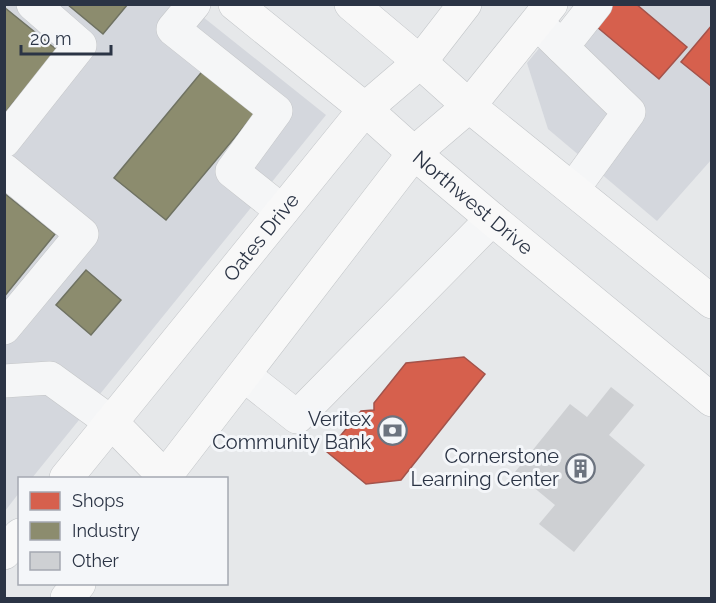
<svg xmlns="http://www.w3.org/2000/svg" width="716" height="603" viewBox="0 0 716 603" font-family="Raleway,sans-serif">
	<style>
		.built { fill: #d4d7dd }
		.shops { fill: #d6604d; stroke: #a3534b; stroke-width: 1.5 }
		.industry { fill: #8c8c6e; stroke: #6f7262; stroke-width: 1.5 }
		.building { fill: #ced0d3 }
		.lines { fill: none; stroke-linecap: round; stroke-linejoin: round }
		.minor-casing { stroke: #c4c6c8; stroke-width: 34 }
		.major-casing { stroke: #c2c5c8; stroke-width: 34 }
		.minor { stroke: #f5f6f7; stroke-width: 33 }
		.major { stroke: #f8f8f8; stroke-width: 33 }
		.labels { text-anchor: middle; dominant-baseline: central; stroke-width: 6; stroke-linejoin: round; paint-order: stroke }
		.street-label { font-size: 20px; fill: #2b3445; stroke: #f4f6f9 }
		.poi-label { font-size: 20px; fill: #2b3445; stroke: #f4f6f9; text-anchor: end }
	</style>
	<rect width="100%" height="100%" fill="#e6e8ea"/>
	<g class="built">
		<path d="M5,5H188L326,115L32,478H20L19,493L5,511Z"/>
		<path d="M575,5H711V160L657,221L548,129L527,63Z"/>
	</g>
	<g class="shops">
		<path d="M606,4H636L687,47L659,79L591,22Z"/>
		<path d="M712,25V87L681,62Z"/>
		<path d="M464,357L485,374L401,480L366,484L327,452L361,411L374,410V403L406,363Z"/>
	</g>
	<g class="industry">
		<path d="M67,4H128L103,34Z"/>
		<path d="M4,7L57,50L4,114Z"/>
		<path d="M205,68L257,111L166,220L114,178Z"/>
		<path d="M4,193L55,234L4,297Z"/>
		<path d="M86,270L121,300L91,335L56,305Z"/>
	</g>
	<path class="building" d="M611,387L634,405L609,435L645,465L574,552L539,524L555,505L515,472L570,404L587,417Z"/>
	<g class="lines">
		<defs>
			<g id="minor">
				<path d="M194,4L173,29L276,111L232,171L282,211"/>
				<path d="M537,23L629,112L573,189"/>
				<path d="M562,47L596,4"/>
				<path d="M4,141L80,45L33,4"/>
				<path d="M4,170L82,234L4,328"/>
				<path d="M244,375L297,417L492,219"/>
				<path d="M4,381L50,378L112,423"/>
			</g>
			<g id="major">
				<path id="s1" d="M235,4L365,109L414,153L492,219L712,400"/>
				<path d="M351,4L420,62L469,106L712,302"/>
				<path d="M112,423L165,477"/>
				<path id="s2" d="M66,478L365,109L420,62L465,4"/>
				<path d="M164,478L414,153L469,106L551,4"/>
				<path d="M4,553L20,535"/>
				<path d="M67,598L79,584"/>
			</g>
		</defs>
		<use href="#minor" class="minor-casing"/>
		<use href="#major" class="major-casing"/>
		<use href="#minor" class="minor"/>
		<use href="#major" class="major"/>
	</g>
	<defs>
		<symbol id="bank-ring" viewBox="-11 -11 22 22"><circle r="9.5" fill="#f4f6f9" stroke="#6c737f" stroke-width="1.5"/><path d="M-6-4H6V4H-6ZM0-2.3a2.3 2.3 0 1 0 0 4.6a2.3 2.3 0 1 0 0-4.6Z" fill="#6c737f"/></symbol>
		<symbol id="building-ring" viewBox="-11 -11 22 22"><circle r="9.5" fill="#f4f6f9" stroke="#6c737f" stroke-width="1.5"/><path d="M-4-6H4V6H1V3H-1V6H-4ZM-2.5-4.3h1.7v1.8h-1.7ZM.8-4.3h1.7v1.8H.8ZM-2.5-1h1.7V.8h-1.7ZM.8-1h1.7V.8H.8Z" fill="#6c737f"/></symbol>
	</defs>
	<g fill-rule="evenodd">
		<use href="#bank-ring" x="376" y="414" width="33" height="33"/>
		<use href="#building-ring" x="564" y="452" width="33" height="33"/>
	</g>
	<g class="labels">
		<g class="street-label">
			<text stroke="none"><textPath href="#s1" startOffset="310">Northwest Drive</textPath></text>
			<text stroke="none"><textPath href="#s2" startOffset="310">Oates Drive</textPath></text>
		</g>
		<g class="poi-label">
			<text x="371" y="419">Veritex<tspan x="371" dy="23">Community Bank</tspan></text>
			<text x="559" y="456">Cornerstone<tspan x="559" dy="23">Learning Center</tspan></text>
		</g>
	</g>
	<rect width="716" height="603" fill="none" stroke="#2b3445" stroke-width="12"/>
	<rect x="18" y="477" width="210" height="108" fill="#f4f6f9" stroke="#a4a8b1" stroke-width="1.5"/>
	<rect x="30" y="492" width="30" height="18" fill="#d6604d" stroke="#a4a8b1" stroke-width="1.5"/>
	<text x="72" y="507" font-size="18" fill="#2b3445">Shops</text>
	<rect x="30" y="522" width="30" height="18" fill="#8c8c6e" stroke="#a4a8b1" stroke-width="1.5"/>
	<text x="72" y="537" font-size="18" fill="#2b3445">Industry</text>
	<rect x="30" y="552" width="30" height="18" fill="#ced0d3" stroke="#a4a8b1" stroke-width="1.5"/>
	<text x="72" y="567" font-size="18" fill="#2b3445">Other</text>
	<path d="M21 45v9h90v-9" fill="none" stroke="#2b3445" stroke-width="3"/>
	<text x="30" y="45" font-size="18" fill="#2b3445" stroke="#f4f6f9" stroke-width="4.5" paint-order="stroke">20 m</text>
</svg>
